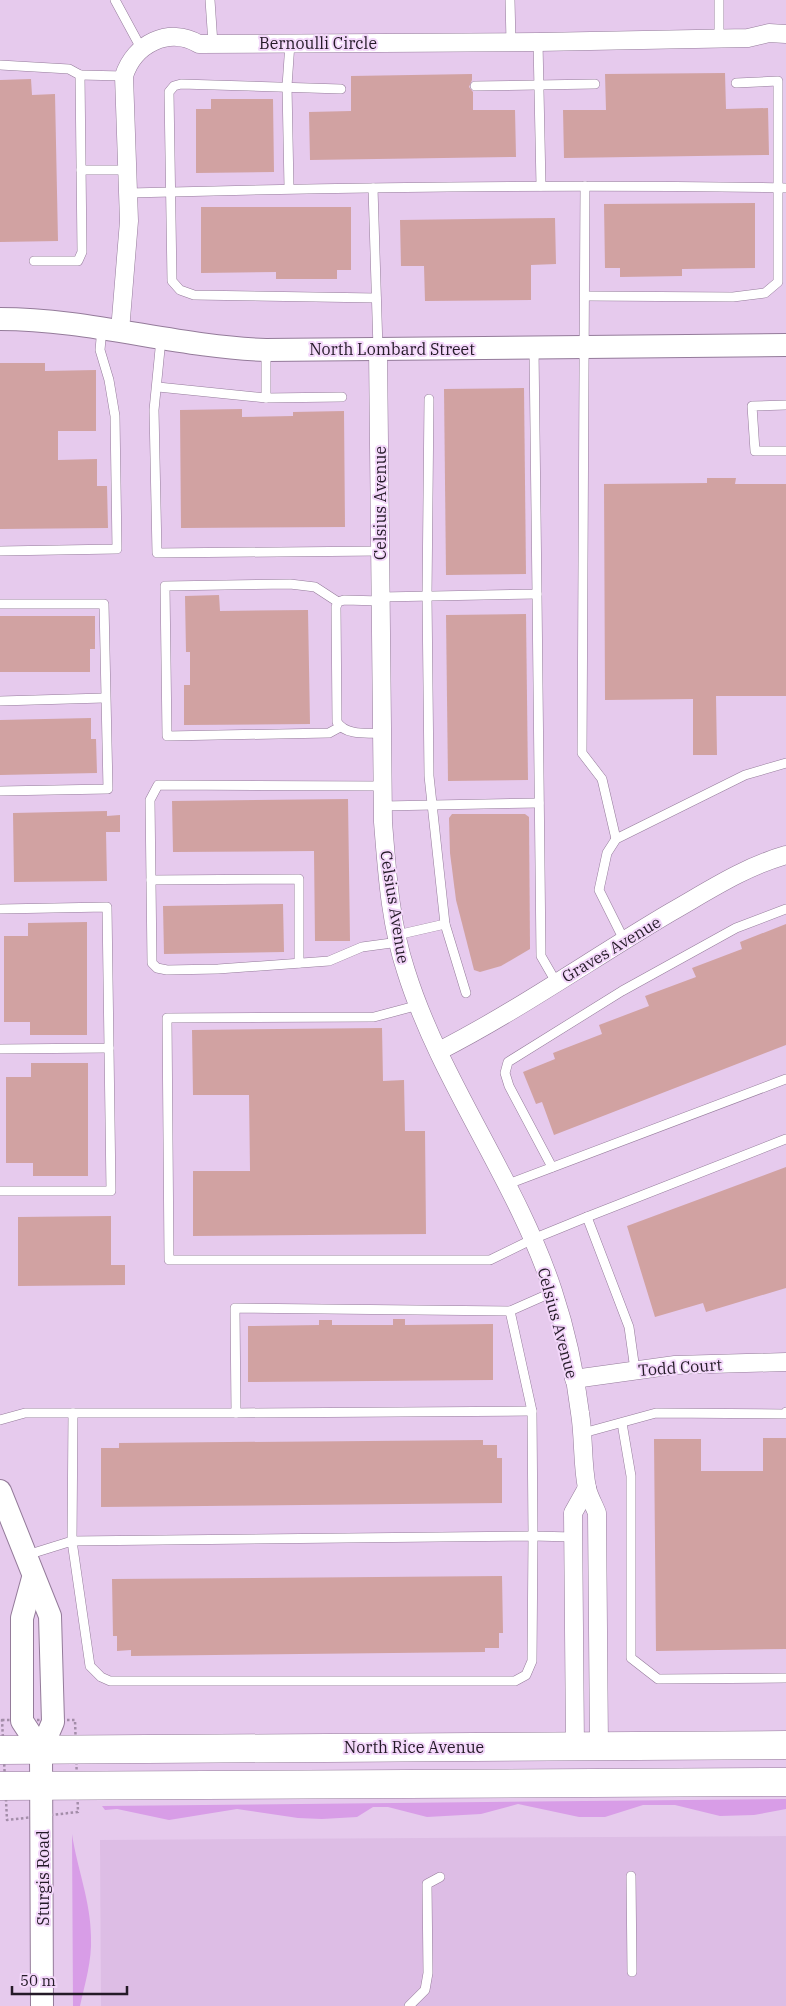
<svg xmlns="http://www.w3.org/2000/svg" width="786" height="2006" viewBox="0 0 786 2006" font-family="'IBM Plex Serif',serif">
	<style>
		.built { fill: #ddbde5 }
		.green { fill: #d89de7 }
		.building { fill: #d1a2a2 }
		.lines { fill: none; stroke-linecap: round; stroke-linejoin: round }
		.service-casing { stroke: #947b9a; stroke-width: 10 }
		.minor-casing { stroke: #947b9a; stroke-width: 19 }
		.tertiary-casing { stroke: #947b9a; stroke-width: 24 }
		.trunk-casing { stroke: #947b9a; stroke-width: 29 }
		.path { stroke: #a38da9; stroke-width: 2.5; stroke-dasharray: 2.5 2.5; stroke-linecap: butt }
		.service { stroke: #fff; stroke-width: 9 }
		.minor { stroke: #fff; stroke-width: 18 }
		.tertiary { stroke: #fff; stroke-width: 22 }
		.trunk { stroke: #fff; stroke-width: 28 }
		.labels { text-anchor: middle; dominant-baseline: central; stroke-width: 4; stroke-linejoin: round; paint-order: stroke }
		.street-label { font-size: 16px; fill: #241a27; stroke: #f3d7fa }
	</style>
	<rect width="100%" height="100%" fill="#e6caed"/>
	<path class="built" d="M786,1836V2006H101L100,1840Z"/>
	<g class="green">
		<path d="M786,1799V1809L754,1815L720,1816L675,1805H643L605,1817H579L518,1804L481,1814L427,1817L388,1807H373L357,1817L322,1819L298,1818L237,1809L169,1820L117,1809L105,1810L102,1806Z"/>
		<path d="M72,1834C77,1868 91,1902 91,1937C92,1961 85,1983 80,2006H73Z"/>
	</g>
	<g class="building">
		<path d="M725,73L726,109L768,108L769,155L564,158L563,110H606L605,74Z"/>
		<path d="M472,74V80L469,87L473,92V110H515L516,157L310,160L309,112L351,111V76Z"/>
		<path d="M31,79L32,95L55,94L58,241L0,242V80Z"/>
		<path d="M211,99H273L274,172L196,173V109H211Z"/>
		<path d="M755,203V268L682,269V276L620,277V268H605L604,204Z"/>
		<path d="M201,207H351V270H337V279H276V272L201,273Z"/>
		<path d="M555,218L556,264L531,265V300L425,301L424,266H401L400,220Z"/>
		<path d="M0,363H45V371L96,370V431H58V460L97,459V486H107L108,528L0,529Z"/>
		<path d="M524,388L526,574L446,575L444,389Z"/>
		<path d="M242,409V417L293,416V412L344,411L345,527L181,528L180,410Z"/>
		<path d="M707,478H736L735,484H786V696H716L717,755H693V699L605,700L604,484L707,483Z"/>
		<path d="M219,595L220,611L308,610L310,724L184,725V685H190V652H186L185,596Z"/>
		<path d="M526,614L528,780L448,781L446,615Z"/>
		<path d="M0,616H95V649H90V672H0Z"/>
		<path d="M91,718V739H96L97,773L0,775V720Z"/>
		<path d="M348,799L350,941H315L314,851L173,852L172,801Z"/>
		<path d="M107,811V816L120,815V832H106L107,881L14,882L13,813Z"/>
		<path d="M452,814H525L529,817L530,949L501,966L480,972L474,970L456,900L450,853L449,818Z"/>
		<path d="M283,904L284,952L164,954L163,906Z"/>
		<path d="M87,922V1035H30V1022H4V936H28V923Z"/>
		<path d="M786,924V1045L554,1135L542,1102L536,1104L523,1072L555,1059L553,1053L602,1034L599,1025L649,1006L645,996L696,977L692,968L742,949L740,942Z"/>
		<path d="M382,1028L383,1081L404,1080L405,1131H425L426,1234L193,1236V1171H250L249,1095H193L192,1030Z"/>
		<path d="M31,1063H88V1176H33V1163H6V1077H31Z"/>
		<path d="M786,1167V1288L706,1312L703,1303L655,1317L627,1226Z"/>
		<path d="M111,1216V1265H125V1285L18,1286V1217Z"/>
		<path d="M393,1319H405V1325L493,1324V1380L248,1382V1326L319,1325V1320H332V1325H393Z"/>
		<path d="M763,1438H786V1649L656,1651L654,1439H701V1471H763Z"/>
		<path d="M483,1440V1445H497V1458H502V1503L101,1507V1448H119V1443Z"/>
		<path d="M502,1576L503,1633H499V1648H485V1652L131,1656V1650L117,1651V1636H113L112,1579Z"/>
	</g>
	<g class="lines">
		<defs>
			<g id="service">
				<path d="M115,0L141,48"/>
				<path d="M210,0L213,44"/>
				<path d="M510,0L511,42"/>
				<path d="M719,38V0"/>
				<path d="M538,42L541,186"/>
				<path d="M0,65L69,69L80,75L82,252L78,261H34"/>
				<path d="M80,75L124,76"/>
				<path d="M475,86L595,84"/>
				<path d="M341,89L181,84L174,86L169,92L172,281L180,290L194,295L376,298"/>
				<path d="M81,170H128"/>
				<path d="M585,186L582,753L602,779L616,839"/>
				<path d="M289,188L287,86L290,43"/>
				<path d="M373,188L378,349"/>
				<path d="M129,193C348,187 567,184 786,188"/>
				<path d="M585,296L733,297L765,293L778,282V81L736,83"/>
				<path d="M161,339L154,410L157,553L380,551"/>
				<path d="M158,387L266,398V350"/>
				<path d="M266,398L342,397"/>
				<path d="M429,399L427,596L429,776L445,924L466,993"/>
				<path d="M786,405L752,406L755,451H786"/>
				<path d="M0,551L117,549L115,416L109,380L100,350L102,328"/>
				<path d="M537,594L541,956L556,982"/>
				<path d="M381,597L537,594L534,348"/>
				<path d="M381,601L344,600L338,602L336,607L337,722C346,736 367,733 382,733"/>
				<path d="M338,602L315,587L290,584L165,586L167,736L329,733L340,727"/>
				<path d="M0,604H104L108,789L0,791"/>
				<path d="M0,701L104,698"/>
				<path d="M382,786L158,785L150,800L152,963L157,968L167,970L218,969L329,961L362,947L399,942"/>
				<path d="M383,806L539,803"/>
				<path d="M151,880L299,879V963"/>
				<path d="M0,909L107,907L109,1048L0,1049"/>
				<path d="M397,935L445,924"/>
				<path d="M624,940L599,890L607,853L616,839L745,775L786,763"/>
				<path d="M419,1005L374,1017L167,1018L169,1260H490L533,1239L587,1217L629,1327L635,1370"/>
				<path d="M552,1167L509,1086L505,1073L508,1062L622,991L736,928L786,909"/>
				<path d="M508,1184L786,1079"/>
				<path d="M0,1191H111L109,1048"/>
				<path d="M587,1217L786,1139"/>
				<path d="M553,1292L510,1311L532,1411L533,1536L573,1537"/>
				<path d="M73,1413H236L235,1308L510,1311"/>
				<path d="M236,1413L532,1411"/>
				<path d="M0,1420L25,1413H73L72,1541L533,1536L532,1661L526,1675L515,1681H110L101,1677L90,1666L72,1541L27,1555"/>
				<path d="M622,1423L631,1476V1658L658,1679L786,1678"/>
				<path d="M583,1433L656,1413L785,1414L786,1412"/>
				<path d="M631,1876L632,1972"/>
				<path d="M409,2006L425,1990L428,1973L427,1884L440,1877"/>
			</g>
			<g id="minor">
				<path d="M120,331L129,221L124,76C134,44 169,26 199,44L538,42L748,38L769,33L786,34"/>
				<path d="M378,349L383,822C387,871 390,923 406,971C441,1083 516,1179 553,1291C566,1330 575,1372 580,1413C584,1437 582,1464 587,1488C589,1497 594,1505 597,1513L599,1746"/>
				<path d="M439,1051C519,1010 593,958 671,912C708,891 744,867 786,855"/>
				<path d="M574,1379L675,1365L786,1362"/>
				<path d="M575,1746L573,1513L587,1488"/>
			</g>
			<g id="tertiary">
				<path d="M0,319C90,319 177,347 266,350L786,345"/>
				<path d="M0,1491L50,1616L53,1722L41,1750L42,2006"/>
				<path d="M33,1578L22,1618V1721L41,1750"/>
			</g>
			<g id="trunk">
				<path d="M0,1750L786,1745"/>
				<path d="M0,1786L786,1782"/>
			</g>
		</defs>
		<use href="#service" class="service-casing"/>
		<use href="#minor" class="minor-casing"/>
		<use href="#tertiary" class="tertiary-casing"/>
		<use href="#trunk" class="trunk-casing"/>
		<path class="path" d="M2,1720H75L78,1812L7,1820Z"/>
		<use href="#service" class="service"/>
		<use href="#minor" class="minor"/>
		<use href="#tertiary" class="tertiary"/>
		<use href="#trunk" class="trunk"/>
	</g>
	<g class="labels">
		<g class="street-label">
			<text x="318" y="43">Bernoulli Circle</text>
			<text x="392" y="349">North Lombard Street</text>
			<text transform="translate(380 503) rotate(-90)">Celsius Avenue</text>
			<text transform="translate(395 907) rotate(81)">Celsius Avenue</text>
			<text transform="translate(611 949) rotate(-31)">Graves Avenue</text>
			<text transform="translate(558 1323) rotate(75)">Celsius Avenue</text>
			<text transform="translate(680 1367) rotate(-4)">Todd Court</text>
			<text x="414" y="1747">North Rice Avenue</text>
			<text transform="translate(43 1878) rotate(-90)">Sturgis Road</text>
		</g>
	</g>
	<path d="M12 1986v8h115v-8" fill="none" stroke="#241a27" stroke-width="2.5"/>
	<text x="20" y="1986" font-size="15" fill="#241a27" stroke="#f3d7fa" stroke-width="4" paint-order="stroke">50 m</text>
</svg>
